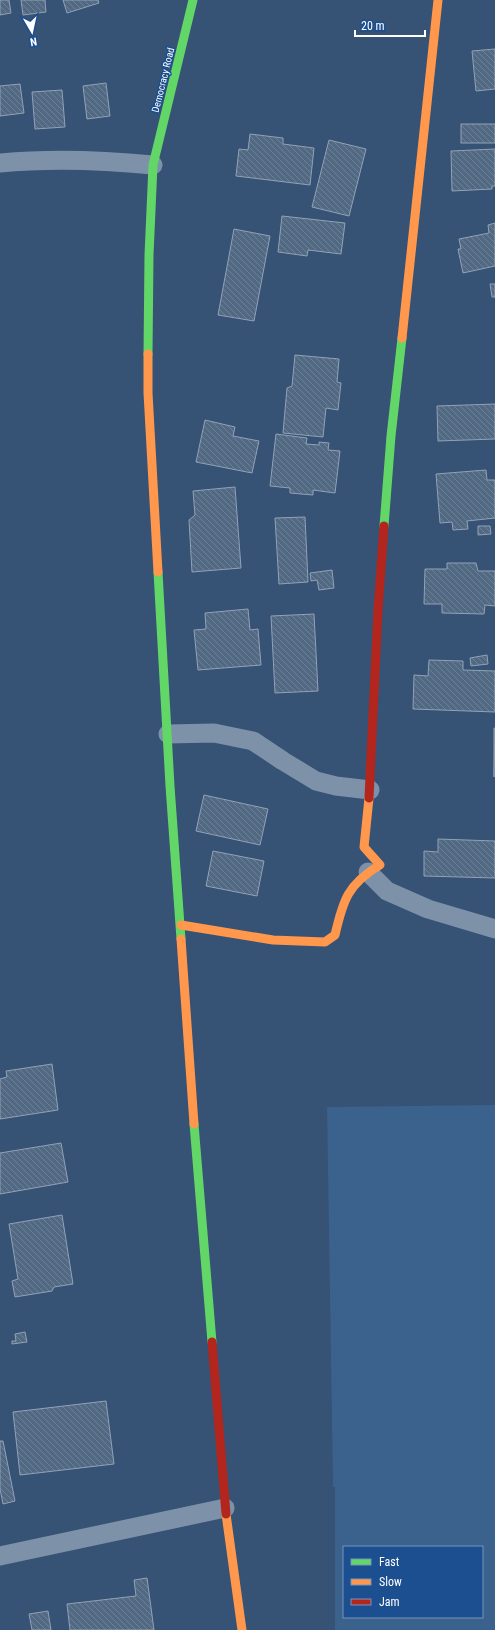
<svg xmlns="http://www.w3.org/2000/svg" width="495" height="1630" viewBox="0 0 495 1630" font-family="'Roboto Condensed',sans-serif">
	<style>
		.water { fill: #3b618d; fill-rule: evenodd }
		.building { fill: url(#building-back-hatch); stroke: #92a2b6 }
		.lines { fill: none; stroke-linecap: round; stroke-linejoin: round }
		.street { stroke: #7d92a8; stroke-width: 19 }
		.fast { stroke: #63d668; stroke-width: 9 }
		.slow { stroke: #ff974d; stroke-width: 9 }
		.jam { stroke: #b3261e; stroke-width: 9 }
		.labels { text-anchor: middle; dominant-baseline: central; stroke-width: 3; stroke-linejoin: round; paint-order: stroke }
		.street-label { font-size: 10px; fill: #fff; stroke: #1b4f8f }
	</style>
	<defs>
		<pattern id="building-back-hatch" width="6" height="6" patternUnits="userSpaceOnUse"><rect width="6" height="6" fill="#526984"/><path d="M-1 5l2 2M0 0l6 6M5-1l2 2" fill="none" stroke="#6c8096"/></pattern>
	</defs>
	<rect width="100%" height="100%" fill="#365274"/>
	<path class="water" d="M495,1105V1630H335V1487H333L327,1107ZM344,1547H482V1617H344Z"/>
	<g class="building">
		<path d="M0,0H9L11,13L0,15Z"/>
		<path d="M21,0H45L46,12L23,15Z"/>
		<path d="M63,0H98L99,3L67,13Z"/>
		<path d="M495,49V89L476,91L472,51Z"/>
		<path d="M106,83L110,116L87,119L83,86Z"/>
		<path d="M20,84L24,113L0,116V86Z"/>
		<path d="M62,90L65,127L35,129L32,92Z"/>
		<rect x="461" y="124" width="34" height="19"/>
		<path d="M250,134L283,138V144L314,148L310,185L236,176L239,149L248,150Z"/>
		<path d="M329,140L366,149L349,216L312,207Z"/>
		<path d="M495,149V186H492V189L452,191L451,151Z"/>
		<path d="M282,216L345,223L341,254L308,250L307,256L278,252Z"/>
		<path d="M495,223V266L463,273L458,249H461L459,239L489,233L488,225Z"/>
		<path d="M234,229L270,236L254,321L218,315Z"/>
		<path d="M490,284H495V297H492Z"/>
		<path d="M295,355L339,359L337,382L341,383L338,410L326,408L323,437L283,433L287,388L292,386Z"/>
		<path d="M495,404V439L438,441L437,406Z"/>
		<path d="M205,420L235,427L233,436L259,441L252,473L196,462Z"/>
		<path d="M276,434L307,438L306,444L319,445V442L329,443L328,450L340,451L335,493L313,490V495L290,493V488L270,486Z"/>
		<path d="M486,470L487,480H495V518L467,521L468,529L453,530L452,522L440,523L436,474Z"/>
		<path d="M235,487L241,568L192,572L189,520L195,515L193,491Z"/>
		<path d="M305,517L308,582L279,584L275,518Z"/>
		<path d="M478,526H490L491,534L478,535Z"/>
		<path d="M447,563H476L478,571H495V606L485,605L484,614L442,613V604H424L425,569H447Z"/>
		<path d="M332,570L334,588L319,590L317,580L311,581L310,573Z"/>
		<path d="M248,609L250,630L258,629L261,665L198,670L194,630L206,629L205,613Z"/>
		<path d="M314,614L318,691L275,693L271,616Z"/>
		<path d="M487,655L488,664L471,666L470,658Z"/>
		<path d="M429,660L463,661V670L495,671V712L413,709L414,675L428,676Z"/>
		<path d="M494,728H495L494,777Z"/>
		<path d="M204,795L268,809L260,845L196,831Z"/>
		<path d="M438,839L495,841V878L424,876V851L438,852Z"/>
		<path d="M213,851L264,861L257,896L206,886Z"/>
		<path d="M52,1064L58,1110L0,1119V1079L7,1077L6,1071Z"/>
		<path d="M61,1143L68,1182L0,1194V1153Z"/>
		<path d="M62,1215L73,1284L54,1287L52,1291L15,1297L12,1281L18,1279L9,1224Z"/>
		<path d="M25,1332L27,1342L12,1344V1341H16L15,1334Z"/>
		<path d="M106,1401L114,1464L20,1475L13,1412Z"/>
		<path d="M0,1441H3L15,1501L3,1504L0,1489Z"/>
		<path d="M147,1578L154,1630H70L67,1604L136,1596L134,1580Z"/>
		<path d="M48,1611L51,1630H32L29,1614Z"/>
	</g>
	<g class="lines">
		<g class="street">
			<path d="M0,163C52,158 102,160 153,165"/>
			<path d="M168,734L214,733L253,741L283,761L316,781L336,786L370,790"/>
			<path d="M368,872L387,891L428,909L495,929"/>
			<path d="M0,1556L225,1508"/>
		</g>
		<g class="fast">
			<path d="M148,354L149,255L153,165L193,0"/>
			<path d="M384,526L391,436L402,338"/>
			<path d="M158,572L170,786L181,939"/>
			<path d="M194,1124L212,1342"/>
		</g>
		<g class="slow">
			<path d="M402,338L438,0"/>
			<path d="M148,354V393L158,572"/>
			<path d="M181,925L273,940L325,942L335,935C343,900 348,884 380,865L364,847L369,798"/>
			<path d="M181,939L194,1124"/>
			<path d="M226,1514L242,1630"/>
		</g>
		<g class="jam">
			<path d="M369,798L378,610L384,526"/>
			<path d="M212,1342L226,1514"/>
		</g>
	</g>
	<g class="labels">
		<g class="street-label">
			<text transform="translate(163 80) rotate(-76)">Democracy Road</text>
		</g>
	</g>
	<rect x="343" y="1546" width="140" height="72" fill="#1b4f8f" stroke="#7695bc"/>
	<rect x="351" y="1559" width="20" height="6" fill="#63d668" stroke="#7695bc"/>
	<text x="379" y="1566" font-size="12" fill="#ffffff">Fast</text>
	<rect x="351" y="1579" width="20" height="6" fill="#ff974d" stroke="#7695bc"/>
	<text x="379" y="1586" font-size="12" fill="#ffffff">Slow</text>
	<rect x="351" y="1599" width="20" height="6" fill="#b3261e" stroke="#7695bc"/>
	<text x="379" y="1606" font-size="12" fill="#ffffff">Jam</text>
	<g transform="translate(32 32) rotate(171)" stroke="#1b4f8f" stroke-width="3" paint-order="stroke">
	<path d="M0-3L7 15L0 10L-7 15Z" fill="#ffffff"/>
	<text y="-6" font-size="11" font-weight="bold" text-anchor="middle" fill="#ffffff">N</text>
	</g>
	<path d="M355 30v6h70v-6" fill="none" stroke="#ffffff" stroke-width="2"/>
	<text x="361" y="30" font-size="12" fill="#ffffff" stroke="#1b4f8f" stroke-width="3" paint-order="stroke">20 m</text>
</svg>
